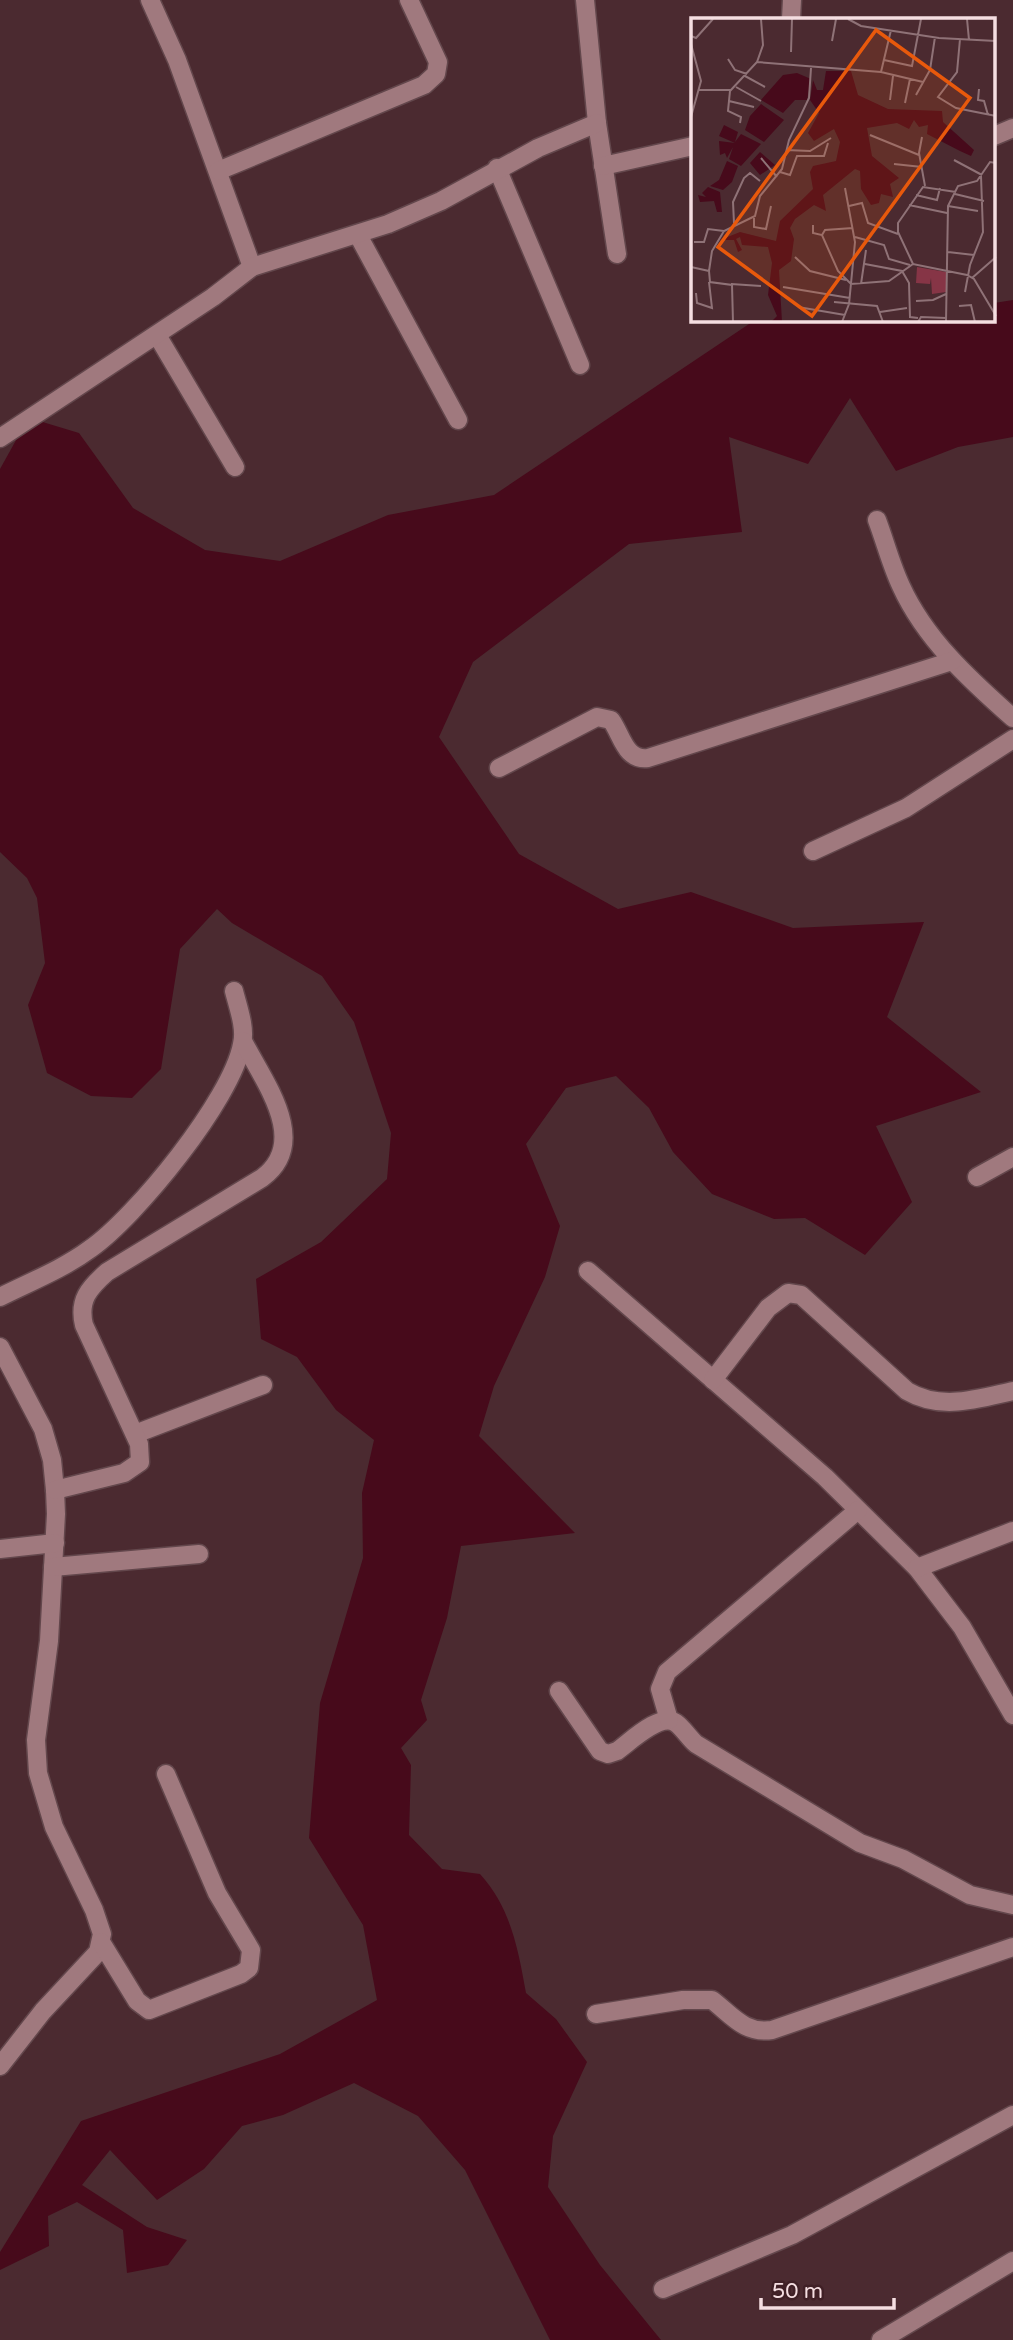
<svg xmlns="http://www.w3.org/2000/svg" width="1013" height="2340" viewBox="0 0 1013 2340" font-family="'Varela Round',sans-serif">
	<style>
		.water { fill: #470a1b }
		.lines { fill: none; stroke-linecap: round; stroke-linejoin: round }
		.minor-casing { stroke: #63474c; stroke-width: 21 }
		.minor { stroke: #a0797e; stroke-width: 18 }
		.inset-road { fill: none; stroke: #8f7277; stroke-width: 2 }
		.view { fill: #e8590c; fill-opacity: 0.15; stroke: #e8590c; stroke-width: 3.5 }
		.inset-edge { fill: none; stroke: #f5dee1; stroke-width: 3.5 }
	</style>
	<rect width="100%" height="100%" fill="#4b2a30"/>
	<path class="water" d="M1013,300V437L958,447L896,471L850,398L808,464L729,437L742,532L629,544L473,662L439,737L519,854L618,909L691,892L793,928L924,922L887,1017L981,1092L876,1126L912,1202L865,1255L805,1218L774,1219L712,1194L673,1152L649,1108L616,1076L566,1088L526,1144L560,1226L545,1277L494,1386L479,1436L575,1533L461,1546L447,1618L421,1700L427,1720L401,1748L411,1765L409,1835L442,1869L480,1874C511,1908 518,1949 526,1993L556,2019L587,2062L553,2136L548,2187L600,2265L661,2340H550L465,2170L418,2116L354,2083L283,2115L242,2126L204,2169L157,2200L110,2150L82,2185L147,2227L187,2240L168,2265L127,2273L123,2230L77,2202L48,2216L49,2246L0,2270V2252L81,2121L280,2054L377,2000L363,1925L309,1838L320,1703L363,1558L362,1493L374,1440L336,1410L297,1357L261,1339L256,1279L321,1242L387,1179L391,1133L354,1022L322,976L232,923L217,909L180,949L161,1069L132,1098L91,1096L47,1073L28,1005L45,963L37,898L27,878L0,852V469L20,433L36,420L79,433L133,508L205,550L280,561L388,515L494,495L755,320H994V303Z"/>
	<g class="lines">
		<defs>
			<g id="minor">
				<path d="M150,0L177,60L252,267"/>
				<path d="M585,0L597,123L617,254"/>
				<path d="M791,19L792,0"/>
				<path d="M994,136L1013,128"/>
				<path d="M603,166L693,146"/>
				<path d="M497,168L580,365"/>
				<path d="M218,171L424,85L436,74L438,62L409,0"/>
				<path d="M358,235L458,420"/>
				<path d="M157,335L235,467"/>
				<path d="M0,438L213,297L252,267L388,224L441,201L538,148L597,123"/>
				<path d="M877,520C885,541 891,565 901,586C925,639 970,680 1013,718"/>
				<path d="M499,768L597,717L611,720C622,735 625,761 648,758L952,661"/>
				<path d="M813,851L906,808L1013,739"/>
				<path d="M977,1177L1013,1157"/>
				<path d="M588,1271L825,1477L917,1568L962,1627L1013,1715"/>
				<path d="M0,1297C30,1282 63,1269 90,1249C136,1217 232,1099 242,1044C246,1028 238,1007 234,991"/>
				<path d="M0,1347L43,1429L52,1460L55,1490L56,1514L49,1641L36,1740L38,1773L54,1827L94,1910L102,1934L98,1952L43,2011L0,2066"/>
				<path d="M713,1380L768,1308L788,1293L801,1295L907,1391C941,1411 977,1399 1013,1391"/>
				<path d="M135,1434L263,1385"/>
				<path d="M55,1490L124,1473L140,1462L139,1444L84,1325C78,1300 89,1288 107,1272L262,1178C311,1142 264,1082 243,1041"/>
				<path d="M0,1549L55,1543"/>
				<path d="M53,1567L199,1554"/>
				<path d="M917,1568L1013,1531"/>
				<path d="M559,1691L600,1751L608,1754L617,1751C630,1742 660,1712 676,1723C683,1728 689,1738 696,1744L860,1843L903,1859L970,1895L1013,1905"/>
				<path d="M669,1720L660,1689L667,1672L858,1510"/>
				<path d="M101,1942L137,2001L149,2010L241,1974L249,1968L251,1950L217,1893L166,1774"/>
				<path d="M596,2014L683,2000H712C732,2015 744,2034 772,2030L1013,1947"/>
				<path d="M663,2289L792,2235L1013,2115"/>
				<path d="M881,2340L1013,2261"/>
			</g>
		</defs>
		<use href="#minor" class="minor-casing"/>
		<use href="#minor" class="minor"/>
	</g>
	<g transform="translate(691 18)">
		<rect width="304" height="304" fill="#4b2a30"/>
		<path d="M226,249L255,254V274L241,276L240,260L239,266L225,265Z" fill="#863546"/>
		<path d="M135,53H160L167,77L197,91L251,93L252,104L283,132L280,138L269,133L236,116L237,107L228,109L223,102L218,111L206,105L176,110L181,138L208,160L199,166L202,179L190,176L188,185L180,187L170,171L169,153L164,151L132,177L135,193L123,187L104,201L99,210L103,221L100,243L88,252L91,304H80L86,298L77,277L81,245L77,229L51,227L49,219L45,221L51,232L47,234L43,222H29L49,214L85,223L89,203L122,171L119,154L122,148L145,143L149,124L143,111L123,123L117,115L128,95L119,82L122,62L126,72H132ZM106,55L120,61L116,82H104L92,95L70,82L92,57ZM70,86L93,102L73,124L54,112L59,98ZM33,107L47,114L44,124L50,116L70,126L50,148L38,141L42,129L36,140L34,135L29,137L28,123L44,125L28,118ZM69,134L84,147L69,157L59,145ZM36,143L47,148L41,164L32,172L19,168L28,162ZM17,169L29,174L31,194H26L23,183L9,184L7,177L15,179L11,175Z" fill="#470a1b"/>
		<path class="inset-road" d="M157,1L170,8L248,20L305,23M276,1L278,22M0,18L5,20L22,1M269,21L266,54L247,79L265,90L305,98M141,23L145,1M0,26L10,63L0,99M100,34L101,1M37,41L44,52L56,56M193,42L221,48L230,1M66,44L190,54L232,64M190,54L200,12M54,58L74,69M45,69L70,83M288,71L287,82L293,83L297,97M8,72H40M225,77L239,52L244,19M199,82L202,58M38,83L63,89M214,85L219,61M49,105L50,99L37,93L39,73L66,44L72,27L70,1M179,117L228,137M231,119L228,135L234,168M95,132L119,133L140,120M70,140L86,159M263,142L291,157M203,146L231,149M89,154L99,157L106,138H133L137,125M264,176L293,183M225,177L246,182L249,170M218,187L256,195M158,188L171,185L177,205L207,216M257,188L287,193M63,200V209L75,211L80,188M43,205L42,184L53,160L59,155L69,163M122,207V215L131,217L147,253L160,266L198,263L222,246L276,257L283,261L305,298M131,217L134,212L162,210M164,219L193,227L198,241L219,247M3,224H13L17,211L33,213M257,234L283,237M104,239L119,253L155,262M174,246L211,253L218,265L219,299L227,300M222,246L207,214V205L232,169L265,174M0,249L18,253L21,233L33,213L64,198L69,178L91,151L98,122L118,80L120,50M18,253L19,264L41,267L42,304M281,260L305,239M40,266L70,268M170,266L175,232M92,269L159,280M274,274L279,247L292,214L290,158M5,275L6,285L21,290L18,264M225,283L242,282L255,276M143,284L186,288L192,304M268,288L280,287L284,304M107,289L154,297M189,294L216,290M151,304L158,286L164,224L154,170M227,304L230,299L255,300M255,304L257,188L267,168L286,163L299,144L305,145"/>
		<path class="view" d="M185,12L279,80L121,298L27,229Z"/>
		<rect width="304" height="304" class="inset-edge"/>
	</g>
	<path d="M761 2298v10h133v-10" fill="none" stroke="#f5dee1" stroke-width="3.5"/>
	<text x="772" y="2298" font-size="21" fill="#f5dee1" stroke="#402026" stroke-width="5" paint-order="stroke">50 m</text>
</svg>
